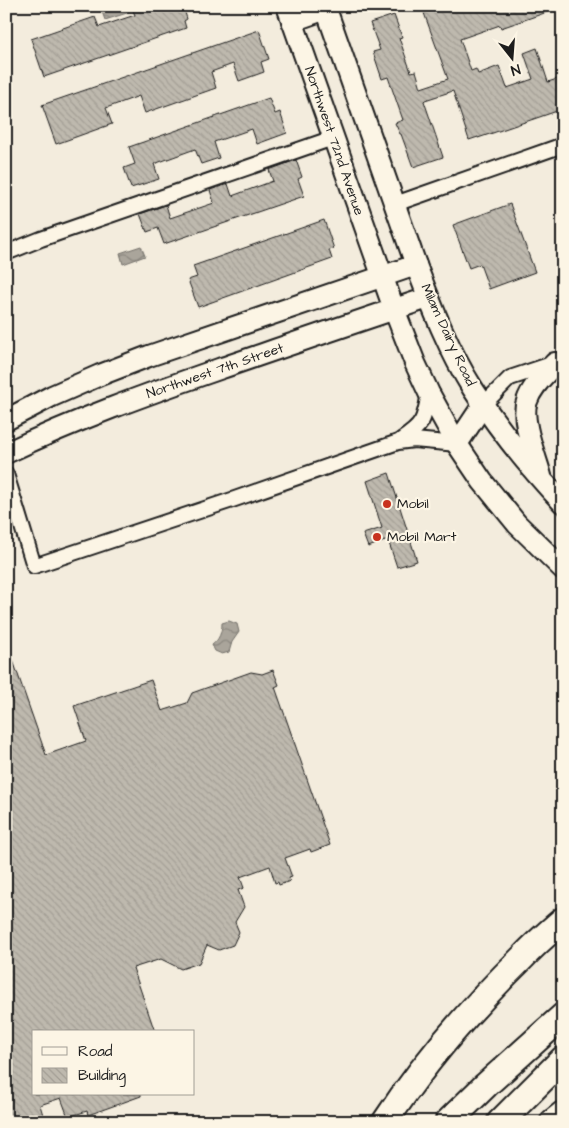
<svg xmlns="http://www.w3.org/2000/svg" width="569" height="1128" viewBox="0 0 569 1128" font-family="'Architects Daughter',sans-serif">
	<style>
		.water { fill: url(#water-waves); stroke: #716e68 }
		.building { fill: url(#building-back-hatch); stroke: #1c1c1c }
		.lines { fill: none; stroke-linecap: round; stroke-linejoin: round }
		.street-casing { stroke: #1c1c1c; stroke-width: 18 }
		.secondary-casing { stroke: #1c1c1c; stroke-width: 24 }
		.highway-casing { stroke: #1c1c1c; stroke-width: 29 }
		.street { stroke: #fcf5e5; stroke-width: 14 }
		.secondary { stroke: #fcf5e5; stroke-width: 20 }
		.highway { stroke: #fcf5e5; stroke-width: 25 }
		.poi-dot { fill: #c8321e; stroke: #fcf5e5; stroke-width: 2 }
		.labels { text-anchor: middle; dominant-baseline: central; stroke-width: 4.5; stroke-linejoin: round; paint-order: stroke }
		.street-label { font-size: 14px; fill: #1c1c1c; stroke: #fcf5e5 }
		.poi-label { font-size: 14px; fill: #1c1c1c; stroke: #fcf5e5; text-anchor: start }
	</style>
	<defs>
		<pattern id="water-waves" width="16" height="10" patternUnits="userSpaceOnUse" patternTransform="scale(1.25)"><rect width="16" height="10" fill="#aaa59b"/><path d="M0 5q4-4 8 0t8 0" fill="none" stroke="#8a867e"/></pattern>
		<pattern id="building-back-hatch" width="6" height="6" patternUnits="userSpaceOnUse" patternTransform="scale(1.25)"><rect width="6" height="6" fill="#beb9ae"/><path d="M-1 5l2 2M0 0l6 6M5-1l2 2" fill="none" stroke="#a39e95"/></pattern>
	</defs>
	<rect width="100%" height="100%" fill="#f3ecdd"/>
	<filter id="ink" filterUnits="userSpaceOnUse"><feTurbulence type="fractalNoise" baseFrequency=".02" numOctaves="2"/><feDisplacementMap in="SourceGraphic" scale="10" xChannelSelector="R" yChannelSelector="G"/><feConvolveMatrix kernelMatrix="1 2 1 2 8 2 1 2 1" color-interpolation-filters="sRGB"/></filter>
	<g filter="url(#ink)">
		<g class="water">
			<path d="M109,6H124L127,13L105,20L101,9Z"/>
			<path d="M141,246L145,256L123,264L120,253Z"/>
			<path d="M229,621L237,624L239,632L232,642L229,652L222,654L215,651L212,645C219,640 222,632 222,623Z"/>
		</g>
		<g class="building">
			<path d="M131,6H183L187,19L184,21L186,28L44,77L31,39L95,17L99,27L135,15Z"/>
			<path d="M443,6H559V8L501,28L500,25L460,39L471,71L476,69L478,74L499,66L507,88L533,79L524,53L537,48L548,82L563,77V109L478,138V137L469,140L453,91L425,100L424,101L443,157L413,167L401,134H400L395,123L403,120L388,77L382,79L373,52L380,50L370,23L394,15L402,37L399,38L411,72L416,71L421,88L448,79L424,13Z"/>
			<path d="M259,30L269,59L261,62L264,72L239,81L233,64L211,72L216,88L145,113L139,96L106,108L112,124L56,144L42,105Z"/>
			<path d="M269,98L275,114L280,112L287,133L257,144L252,129L214,142L219,158L201,164L195,149L154,164L159,179L131,188L124,168L135,164L129,147Z"/>
			<path d="M296,160L302,177L298,179L304,196L164,244L158,228L147,232L140,214L166,205L170,218L214,203L210,190L228,184L232,196L273,181L269,170Z"/>
			<path d="M510,204L535,272L489,289L480,264L469,268L453,225Z"/>
			<path d="M324,220L334,249L329,250L332,259L198,307L188,280L197,277L193,266Z"/>
			<path d="M389,473L417,561L397,567L388,540L368,547L363,534L382,528L367,481Z"/>
			<path d="M6,646H8L46,755L86,741L74,706L151,680L162,711L187,703L192,693L251,672L262,674L273,670L279,685L275,687L330,845L311,852L310,849L285,858L292,877L289,878L290,881L279,885L278,882L275,883L270,866L240,877L244,888L238,890L244,907L235,922L239,932L233,945L219,950L207,945L199,963L181,969L161,959L133,968L155,1032H34V1094H141V1096L88,1115L87,1111L68,1117L61,1098L40,1105L45,1122H6Z"/>
		</g>
		<g class="lines">
			<defs>
				<g id="street">
					<path d="M395,204L563,145"/>
					<path d="M6,253L41,239L333,138"/>
					<path d="M483,405L510,378L552,364"/>
					<path d="M401,440C424,425 424,420 429,393"/>
					<path d="M6,474L34,566L232,500L398,442L414,440L457,444"/>
				</g>
				<g id="secondary">
					<path d="M287,6L394,309L415,363L429,393L457,444L482,481L517,524L563,569"/>
					<path d="M325,6L416,265C432,307 449,351 473,389C499,430 530,468 563,503"/>
					<path d="M292,21L326,9"/>
					<path d="M6,420L52,396L100,375L149,356L416,265"/>
					<path d="M457,444L483,405"/>
					<path d="M6,453C75,420 147,394 219,369C289,345 358,321 428,298"/>
					<path d="M541,476C536,457 520,419 527,401C532,386 545,375 555,363"/>
				</g>
				<g id="highway">
					<path d="M385,1122C424,1062 472,1007 523,957C535,944 549,932 563,920"/>
					<path d="M448,1122L486,1085L563,1016"/>
					<path d="M500,1122L563,1059"/>
					<path d="M553,1122L563,1114"/>
				</g>
			</defs>
			<use href="#street" class="street-casing"/>
			<use href="#secondary" class="secondary-casing"/>
			<use href="#highway" class="highway-casing"/>
			<use href="#street" class="street"/>
			<use href="#secondary" class="secondary"/>
			<use href="#highway" class="highway"/>
		</g>
	</g>
	<g class="poi-dot">
		<circle cx="387" cy="504" r="5"/>
		<circle cx="377" cy="537" r="5"/>
	</g>
	<g class="labels">
		<g class="street-label">
			<text transform="translate(334 141) rotate(71)">Northwest 72nd Avenue</text>
			<text transform="translate(448 335) rotate(65)">Milam Dairy Road</text>
			<text transform="translate(215 371) rotate(-19)">Northwest 7th Street</text>
		</g>
		<g class="poi-label">
			<text x="397" y="504">Mobil</text>
			<text x="387" y="537">Mobil Mart</text>
		</g>
	</g>
	<rect width="569" height="1128" fill="none" stroke="#fcf5e5" stroke-width="25"/>
	<rect x="12" y="12" width="544" height="1103" fill="none" stroke="#1c1c1c" stroke-width="2" filter="url(#ink)"/>
	<rect x="32" y="1030" width="162" height="65" fill="#fcf5e5" stroke="#a29e95"/>
	<rect x="42" y="1047" width="25" height="8" fill="#fcf5e5" stroke="#a29e95"/>
	<text x="78" y="1056" font-size="15" fill="#1c1c1c">Road</text>
	<rect x="42" y="1068" width="25" height="15" fill="url(#building-back-hatch)" stroke="#a29e95"/>
	<text x="78" y="1080" font-size="15" fill="#1c1c1c">Building</text>
	<g transform="translate(512 58) rotate(163)" stroke="#fcf5e5" stroke-width="4" paint-order="stroke">
	<path d="M0-4L9 19L0 12L-9 19Z" fill="#1c1c1c"/>
	<text y="-8" font-size="14" font-weight="bold" text-anchor="middle" fill="#1c1c1c">N</text>
	</g>
</svg>
